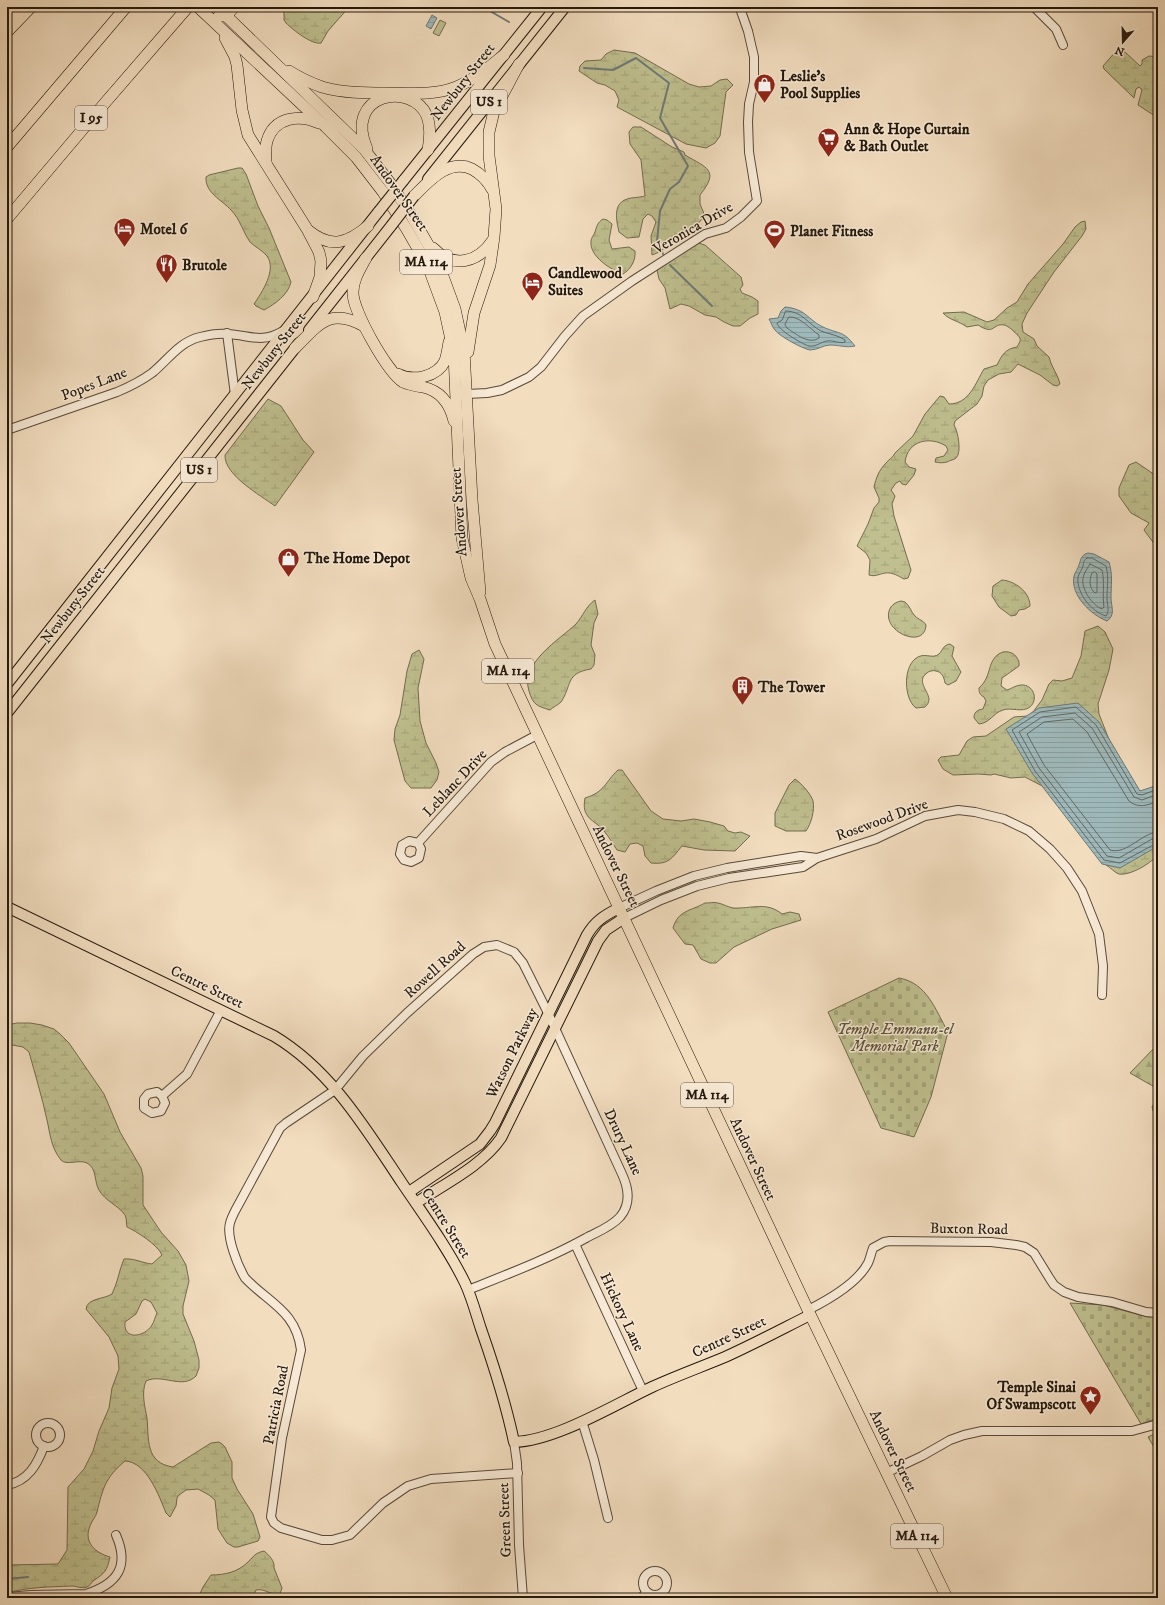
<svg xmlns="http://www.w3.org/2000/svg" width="1165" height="1605" viewBox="0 0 1165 1605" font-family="'IM FELL DW Pica',serif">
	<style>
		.forest { fill: url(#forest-firs); stroke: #726c4e }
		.wetland { fill: url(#wetland-marsh); stroke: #726c4e; fill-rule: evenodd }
		.cemetery { fill: url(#cemetery-stones); stroke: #726c4e }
		.park { fill: #bfbf8f; stroke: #726c4e }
		.water { fill: url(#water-rules); stroke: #6e7976 }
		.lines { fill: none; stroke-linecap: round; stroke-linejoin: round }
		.shore { stroke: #626964; stroke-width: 1 }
		.stream { stroke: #6e7976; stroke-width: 2 }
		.minor-casing { stroke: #584939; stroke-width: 10 }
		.major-casing { stroke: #24180c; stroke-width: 12 }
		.highway-casing { stroke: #24180c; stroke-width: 12 }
		.minor { stroke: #f7e9d5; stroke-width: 8 }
		.major { stroke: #f2ddbf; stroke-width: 10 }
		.highway { stroke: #f2ddbf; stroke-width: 11 }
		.major-bridge-casing { stroke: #24180c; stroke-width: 12; stroke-linecap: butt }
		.major-bridge { stroke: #f2ddbf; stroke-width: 10 }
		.labels { text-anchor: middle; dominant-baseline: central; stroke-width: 3; stroke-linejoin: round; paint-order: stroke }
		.shield { fill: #f7e9d5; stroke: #635748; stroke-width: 1 }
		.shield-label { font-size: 14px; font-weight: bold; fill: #24180c }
		.poi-label { font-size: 15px; font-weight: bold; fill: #24180c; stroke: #f7e9d5; text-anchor: start }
		.street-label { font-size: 15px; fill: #24180c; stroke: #f7e9d5 }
		.park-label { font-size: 15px; font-style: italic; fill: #5a523a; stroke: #f7e9d5 }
	</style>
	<defs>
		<pattern id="forest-firs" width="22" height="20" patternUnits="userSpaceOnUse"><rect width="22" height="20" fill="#bfbf8f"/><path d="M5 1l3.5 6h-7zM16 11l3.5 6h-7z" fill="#a4a37a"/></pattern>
		<pattern id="wetland-marsh" width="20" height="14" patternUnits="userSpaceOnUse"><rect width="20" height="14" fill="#bfbf8f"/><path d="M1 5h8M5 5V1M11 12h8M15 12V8" fill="none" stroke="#a4a37a"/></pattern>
		<pattern id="cemetery-stones" width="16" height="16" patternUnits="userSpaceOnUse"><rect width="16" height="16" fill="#bfbf8f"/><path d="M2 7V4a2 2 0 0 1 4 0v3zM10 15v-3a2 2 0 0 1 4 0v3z" fill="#a4a37a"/></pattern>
		<pattern id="water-rules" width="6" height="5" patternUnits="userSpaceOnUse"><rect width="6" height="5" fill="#9fbabc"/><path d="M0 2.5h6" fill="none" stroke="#899fa0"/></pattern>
	</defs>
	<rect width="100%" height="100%" fill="#f2ddbf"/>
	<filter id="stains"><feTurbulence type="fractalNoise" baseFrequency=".005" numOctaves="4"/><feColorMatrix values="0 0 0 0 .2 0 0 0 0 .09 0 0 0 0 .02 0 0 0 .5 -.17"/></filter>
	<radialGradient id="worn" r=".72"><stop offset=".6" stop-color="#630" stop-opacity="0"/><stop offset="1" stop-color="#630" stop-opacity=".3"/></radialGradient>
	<g class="forest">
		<path d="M1158,1044V1089L1130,1073Z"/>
		<path d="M1158,1096V1119L1155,1117L1152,1107Z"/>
	</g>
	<g class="wetland">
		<path d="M284,7H349L328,31L321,43C312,45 293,30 286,23L284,20Z"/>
		<path d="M614,50L635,53L689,84L699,87L711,86L720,80L727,79L733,85L726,92L720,136L715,143L706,148L686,144L617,107L619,100L615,91L605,85L597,83L579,71L580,66L585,61L601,60L606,54Z"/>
		<path d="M1117,50L1125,52L1140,66L1142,64V60L1149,56L1158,57V118L1138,105L1142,90L1139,87L1136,89L1134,98L1104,69L1103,66Z"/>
		<path d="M633,127H641L672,147L684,152L685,155C707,168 720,170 700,195V204L705,216L689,233L657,253L652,255L651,236L656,222L652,216L648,214L643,219L639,237L627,238L619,232C617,223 613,207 623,201C628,197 638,198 645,196L641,160L630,144L629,132Z"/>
		<path d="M238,168H242L246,174L258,206L269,228L291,282C288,295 275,304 264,310L256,306L254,304C262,292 277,270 267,256C262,250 255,247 250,242C243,232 240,219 231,210C222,200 205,193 206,177L209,175Z"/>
		<path d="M603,219L607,220L612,224L609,240L612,249L629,247L635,251C636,260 631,269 623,274C611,270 589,256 591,241C591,238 594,235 595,232C597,226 597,223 603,219Z"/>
		<path d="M1085,221L1086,229L1082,236L1054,272L1027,313L1022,324L1023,332L1034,339L1037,346L1049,357C1051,367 1058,374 1060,384L1057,386L1053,385L1040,375L1018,364L1011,372L999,374L988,380L984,386L982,396L977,404L955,421L954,425C958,431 962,453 956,458C954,460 950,460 947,462C943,463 940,463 935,462L936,458L944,456L948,450L946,446C930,436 908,440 905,462L909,467L916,469L914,475L906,485L902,484L900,481L896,483L891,490L895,496L892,504L894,516L911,570L908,578L904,579C898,576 893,572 885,573C879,574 875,577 869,575L870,560L866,553L857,546L868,524L874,508L879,502V498L874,487C876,478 879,470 886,463C889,459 893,458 895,453L913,436L925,414L940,396L944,397L949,404C969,404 975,384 984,369L997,365C1002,355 1005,349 1017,347C1018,345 1021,341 1020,338C1018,335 1008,325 1004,325C992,323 995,336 978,325L967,327C959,321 949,320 943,313L964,312L987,322L994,320L1007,308L1017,302L1028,284L1063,244L1075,227L1081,222Z"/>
		<path d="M698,243L705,245L741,277L743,285L740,289L742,293L752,297L758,301V314L750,318L740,326H733L724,322L716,317L705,315L689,306L681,304L670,309L665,288L659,279L657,270Z"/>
		<path d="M268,399L281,406L303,440L314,452L275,506C260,495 224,475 225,455Z"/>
		<path d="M1136,462L1158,477V549L1144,530L1149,523L1131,513L1119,496V488L1129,465Z"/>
		<path d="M1002,580C1015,581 1030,592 1030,606L1025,609L1019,610L1016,615L1011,616L999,607L992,596L993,586Z"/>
		<path d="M595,600L598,614L594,623L591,645L595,655L594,665L591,669C565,673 572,686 561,702C558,705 553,707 550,710C537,706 533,705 529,691C520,663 559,640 576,624C583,616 586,606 595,600Z"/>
		<path d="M901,601L905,602C910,606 911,612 915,616C919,620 923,620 926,625C925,643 904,638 895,629C885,620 886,604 901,601Z"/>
		<path d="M1098,626L1105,632L1113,649L1109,670L1098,704L1099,714L1119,765L1158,814V854C1152,863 1130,876 1119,874C1115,873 1110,867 1106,865L1046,788L1025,777L1011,778L994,774L991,775L978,774L953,775L943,769L938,760L941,757L959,755L967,741L973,737L986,736L1014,717L1028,716L1033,712L1042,700L1049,684L1053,680L1062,681L1072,678L1081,656L1085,631Z"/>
		<path d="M950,644L954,647L952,656L961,672L956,681L948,685L945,683C944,677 942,672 936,671C933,670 929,671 927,673C916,681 928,690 929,699C929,703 927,705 925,707L916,708C904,699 903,669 915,659C924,651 932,660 939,654C943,650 943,645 950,644Z"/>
		<path d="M419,650L424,659L418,688L420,721L426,743L436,763L439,772L437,780L431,788H411L405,781L394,740L395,729L400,715L407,671L412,654Z"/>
		<path d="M1003,652C1011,651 1016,654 1019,662V666L1002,678L1001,686L1007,690C1011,689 1016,685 1021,685C1033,684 1039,699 1030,707C1022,713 1011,707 1003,710C993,713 990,723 979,724L974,718C974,712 977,710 983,709L986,701L984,697C980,695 979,693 979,688C993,676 986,658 1003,652Z"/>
		<path d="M618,770H622L651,811L663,819L681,821L694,819L710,822L724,826L728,831L735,833L741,832L750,836L735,851L704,850L682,846C672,858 669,865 651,863L645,856L643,846L637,843L630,844L625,852L617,850C613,844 609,837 604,831C594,819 581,819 585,798C605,792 605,782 618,770Z"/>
		<path d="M795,779C801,783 811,794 813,801C815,810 811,824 806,831H786L775,826V813L789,785Z"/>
		<path d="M705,903C710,903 714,902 718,903C723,904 728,907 733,908C752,909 766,901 782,914L790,912L799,914L801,920L772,929L734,947L716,963H710L701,959L693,945L685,944L673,928C678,910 691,911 705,903Z"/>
		<path d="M17,1023H30L42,1025L54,1029L60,1034L69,1043L104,1094L120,1132L141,1168L143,1176V1205L161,1232L178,1251L186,1265L189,1281L183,1306V1314L194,1341L199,1360V1368L196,1376C182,1390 162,1373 146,1381C141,1393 145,1407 147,1418C149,1439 145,1463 173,1467L211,1443L219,1442L222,1444L225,1447L232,1462V1478L237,1489L253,1514L260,1537L258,1541L238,1547H234L227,1543L218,1529L215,1500L209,1495L198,1489L186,1490L179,1495L177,1498L176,1506L170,1517L166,1513C159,1496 147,1462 125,1461C105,1478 103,1488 97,1512C96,1517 92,1520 90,1526C83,1543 96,1553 110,1557C107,1571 105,1573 93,1581C91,1583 90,1586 87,1587C82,1589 76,1586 72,1586C49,1587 28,1587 7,1593V1565L58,1564L67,1550L68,1487L84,1469L93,1451L99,1431L109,1408L112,1388L119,1369L118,1356L109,1337L86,1309C87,1298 105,1299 112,1294C118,1282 119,1270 124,1259C134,1258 142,1263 152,1264L162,1255C158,1245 136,1231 127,1227C126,1223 127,1219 125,1215C118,1205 105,1201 99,1190C94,1182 97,1168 87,1163C79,1159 66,1166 61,1160C51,1148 50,1133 47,1120C42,1097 35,1074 29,1052L23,1047L7,1044V1025ZM145,1299L151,1302L157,1313C155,1317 154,1322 152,1325C145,1337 123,1341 125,1322L136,1314L142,1301Z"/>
		<path d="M264,1551C269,1555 275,1561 274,1568L282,1588L280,1594C271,1596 265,1588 256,1590L252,1598H198L203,1587L211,1575C225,1575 238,1572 248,1562C254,1556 255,1553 264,1551Z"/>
	</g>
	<g class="cemetery">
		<path d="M899,978C927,983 935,1009 948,1032L931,1097L914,1137L881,1128L828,1012Z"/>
		<path d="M1070,1303L1103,1305L1148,1317H1158V1418L1141,1424Z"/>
		<path d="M1158,1432V1454L1148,1437Z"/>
	</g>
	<path class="park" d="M440,20L446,23L439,36L433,33Z"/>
	<g class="water">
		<path d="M432,15L437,18L431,29L426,26Z"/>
		<path d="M785,307C806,309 807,319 823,327C838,334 843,330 855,346C846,348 839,345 830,345C823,345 818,350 810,350C803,349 779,336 775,330C772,327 771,322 769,319L778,318L781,311Z"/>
		<path d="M1088,553L1094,554L1109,562C1113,575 1111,585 1111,598C1111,606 1116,615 1107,621C1091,615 1070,595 1074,576C1075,572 1078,569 1079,565C1081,559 1081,555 1088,553Z"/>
		<path d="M1078,703L1099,722L1140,791L1158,785V846L1120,868L1102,864L1032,773L1006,729L1039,708Z"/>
	</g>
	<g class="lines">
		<g class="shore">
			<path d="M786,311C802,311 808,324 821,331C829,334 837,335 845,340V342C840,344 833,340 827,341C821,342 816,347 809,346C802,344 778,330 777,323L782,320Z"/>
			<path d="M789,317C800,316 810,329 819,335V338C809,345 796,334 787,328L785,325Z"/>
			<path d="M1087,558H1092L1106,566C1109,577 1107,586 1107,598C1107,605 1110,610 1106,616C1092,612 1076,593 1078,577C1079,573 1082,570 1083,566C1084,562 1083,561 1087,558Z"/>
			<path d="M1090,564L1102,570C1105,582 1102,594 1104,607L1102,609C1092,605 1081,589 1083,578C1084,573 1088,567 1090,564Z"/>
			<path d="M1095,572L1097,574V592L1095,593C1089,588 1089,580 1092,573Z"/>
			<path d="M1158,789L1142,795L1137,794L1096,725L1076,707L1040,712L1012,730L1035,771L1104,860L1120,863L1155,844L1158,843"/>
			<path d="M1158,794L1142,800L1134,797L1092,728L1075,713L1042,717L1019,732L1039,768L1107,856L1119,858L1152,839L1158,838"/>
			<path d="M1158,801C1148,805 1139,809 1129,801L1087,732L1073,719L1044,722L1027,734L1044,765L1110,850C1127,855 1141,833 1158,832"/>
		</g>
		<g class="stream">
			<path d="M483,7L509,22"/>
			<path d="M584,68L613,70L636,58L669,83L660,118L688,166L679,182L670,189L660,211L657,241L663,254"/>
			<path d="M670,265L712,306"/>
			<path d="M7,1579L28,1577"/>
		</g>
		<defs>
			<g id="minor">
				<path d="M1034,7L1056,29L1063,45"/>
				<path d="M227,333L235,395"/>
				<path d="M467,394L487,393L502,390L529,377L541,367L565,336L583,316L632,281L705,234L726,228L741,217L757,201L749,152L748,122L749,104L754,82V57L748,31L741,11L738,7"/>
				<path d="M7,430L117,392C129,387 141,381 152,373C168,360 179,342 200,337C208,335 218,333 227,334C250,335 261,344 283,331"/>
				<path d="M418,843L409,841L402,845L400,854L404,860L411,862L419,858L421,849L418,843L491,762L505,752L537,735"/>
				<path d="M619,908L656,891L694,876L727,868L801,856L817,858"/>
				<path d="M624,918L661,900L697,886L729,878L803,867L817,858L876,839L925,816L958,810L975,812L1004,819L1029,831L1050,849L1067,868L1082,891L1099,934L1103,966L1102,995"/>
				<path d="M162,1096L165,1103L161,1111L152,1113L144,1108V1099L148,1094L157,1092L162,1096L187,1074L221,1010"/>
				<path d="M575,1244L643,1391"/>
				<path d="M468,1290C508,1274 548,1259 586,1238C597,1232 611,1227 620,1217C631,1204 629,1189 622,1174L548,1013L523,963L514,952L497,945L484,947L473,954L407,1013L363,1056L335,1090L286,1123L280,1128L235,1211C233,1215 231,1219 230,1223C226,1237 238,1266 245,1278C270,1304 296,1311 301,1350L282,1438L271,1517L274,1523L281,1528L322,1540H332L350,1535L383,1503L408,1486L431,1479L518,1473"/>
				<path d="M808,1310C828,1300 857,1284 868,1263C870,1259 871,1253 873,1248L884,1242L890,1241L991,1242L1016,1245L1025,1247L1034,1253L1050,1279L1054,1285L1064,1292L1078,1297L1112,1302L1146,1312L1158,1313"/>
				<path d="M582,1421L594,1460L608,1518"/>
				<circle cx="48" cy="1435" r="12"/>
				<path d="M514,1442L517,1463L519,1545L523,1598"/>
				<path d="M886,1473L922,1456L950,1440L964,1435L982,1431H1132L1158,1424"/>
				<path d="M7,1485C28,1481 37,1465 44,1446"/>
				<circle cx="655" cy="1583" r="12"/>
				<path d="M7,1597L31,1595L86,1594C117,1584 130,1567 116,1535"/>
				<path d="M641,1598L647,1592"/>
			</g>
			<g id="major">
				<path d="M428,179L565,7"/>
				<path d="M403,181L542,7"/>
				<path d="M309,330L391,226"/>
				<path d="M7,684L379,211"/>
				<path d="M7,713L299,343"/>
				<path d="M7,907L274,1036C331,1070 366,1129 402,1183C423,1214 449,1250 465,1283C472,1298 476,1314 481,1329C494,1366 506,1404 514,1442C555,1441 614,1405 652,1387C676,1376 701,1367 725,1357C754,1344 782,1329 810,1315"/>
				<path d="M409,1192L480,1144L490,1131L495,1123L587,935C595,921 605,915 619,908"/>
				<path d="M416,1203C444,1184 482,1166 501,1138L598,941L606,930L624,918"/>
			</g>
			<g id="highway">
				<path d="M198,7L326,127L356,157L383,192L406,228L428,266L445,312L454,354L462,538L471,578L480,599L495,644L808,1310L947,1598"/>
				<path d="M217,7L364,149L390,183L411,215L437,260L455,309L464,351L472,500L480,592"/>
				<path d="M219,16H226L234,7"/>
				<path d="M7,19L17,7"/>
				<path d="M7,32L31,7"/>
				<path d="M225,38L235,57L237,65L242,110L248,135L307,229L319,252L321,261L320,277L313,297"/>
				<path d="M289,71C300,78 311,83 322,87C343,93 365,93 386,93C409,93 433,96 456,87C474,80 489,67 504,55"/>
				<path d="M7,147L126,7"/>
				<path d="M367,149C343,93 412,81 427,116C431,127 430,139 428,150"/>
				<path d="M266,163C266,156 265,148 267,141C274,117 299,114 319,123"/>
				<path d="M414,196C429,181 449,158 472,169C481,174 487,180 492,189"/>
				<path d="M7,219L104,104L188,7"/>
				<path d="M309,231C331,249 348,243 368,226"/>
				<path d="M433,248C453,269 478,263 493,240"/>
				<path d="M366,258C360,269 353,280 353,292C352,310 388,373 403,382C409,385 416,386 423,387C441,391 450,404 454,421"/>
				<path d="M295,348C319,324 330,307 364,326"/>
				<path d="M468,352L474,313L490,265L494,237L496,209L489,156V132L494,111L519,64"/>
				<path d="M398,374C413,382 437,377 445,361C447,355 448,348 449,342"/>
			</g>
		</defs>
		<use href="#minor" class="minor-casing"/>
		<use href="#major" class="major-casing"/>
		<use href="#highway" class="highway-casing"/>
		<use href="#minor" class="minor"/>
		<use href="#major" class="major"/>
		<use href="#highway" class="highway"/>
		<defs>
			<g id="major-bridge">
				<path d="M379,211L403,181"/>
				<path d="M391,226L414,196"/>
			</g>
		</defs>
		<use href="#major-bridge" class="major-bridge-casing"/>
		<use href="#major-bridge" class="major-bridge"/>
	</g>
	<defs>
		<symbol id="shop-pin" viewBox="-11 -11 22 30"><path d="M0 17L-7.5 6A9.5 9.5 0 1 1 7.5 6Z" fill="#8f2418" stroke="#f7e9d5"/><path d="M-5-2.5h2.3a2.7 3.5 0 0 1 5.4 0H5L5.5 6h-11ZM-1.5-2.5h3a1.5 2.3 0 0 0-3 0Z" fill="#fff"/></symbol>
		<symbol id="supermarket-pin" viewBox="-11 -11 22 30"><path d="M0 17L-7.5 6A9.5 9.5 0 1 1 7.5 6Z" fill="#8f2418" stroke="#f7e9d5"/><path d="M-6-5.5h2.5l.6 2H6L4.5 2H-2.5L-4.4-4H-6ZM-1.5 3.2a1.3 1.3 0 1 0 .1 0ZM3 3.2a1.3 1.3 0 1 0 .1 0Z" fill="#fff"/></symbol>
		<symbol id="hotel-pin" viewBox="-11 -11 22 30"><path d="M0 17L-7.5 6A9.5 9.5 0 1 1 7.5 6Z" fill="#8f2418" stroke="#f7e9d5"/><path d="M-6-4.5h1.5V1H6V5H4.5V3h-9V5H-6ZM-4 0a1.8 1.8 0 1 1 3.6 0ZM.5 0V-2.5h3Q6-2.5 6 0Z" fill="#fff"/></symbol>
		<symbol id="stadium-pin" viewBox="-11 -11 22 30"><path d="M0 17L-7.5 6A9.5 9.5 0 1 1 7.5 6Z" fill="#8f2418" stroke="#f7e9d5"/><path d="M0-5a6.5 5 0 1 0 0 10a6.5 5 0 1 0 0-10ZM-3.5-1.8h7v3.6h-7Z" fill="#fff"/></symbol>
		<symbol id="restaurant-pin" viewBox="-11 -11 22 30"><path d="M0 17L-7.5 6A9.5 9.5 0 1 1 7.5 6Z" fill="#8f2418" stroke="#f7e9d5"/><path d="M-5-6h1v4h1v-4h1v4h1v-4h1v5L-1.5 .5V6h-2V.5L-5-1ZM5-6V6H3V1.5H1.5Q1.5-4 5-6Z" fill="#fff"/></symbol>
		<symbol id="building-pin" viewBox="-11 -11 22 30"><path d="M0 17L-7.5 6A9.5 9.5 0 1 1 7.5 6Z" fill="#8f2418" stroke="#f7e9d5"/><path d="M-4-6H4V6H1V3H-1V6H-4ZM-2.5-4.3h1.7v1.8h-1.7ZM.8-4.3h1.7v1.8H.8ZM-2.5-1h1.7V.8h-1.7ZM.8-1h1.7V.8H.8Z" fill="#fff"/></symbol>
		<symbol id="sight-pin" viewBox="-11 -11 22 30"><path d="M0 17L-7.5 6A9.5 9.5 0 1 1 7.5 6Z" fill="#8f2418" stroke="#f7e9d5"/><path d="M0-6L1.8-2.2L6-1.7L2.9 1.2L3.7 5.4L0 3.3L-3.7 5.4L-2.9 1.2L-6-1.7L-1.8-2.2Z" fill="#fff"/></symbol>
	</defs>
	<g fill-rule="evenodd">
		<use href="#shop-pin" x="752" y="72" width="25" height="34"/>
		<use href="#supermarket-pin" x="816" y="126" width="25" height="34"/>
		<use href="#hotel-pin" x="112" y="216" width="25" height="34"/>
		<use href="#stadium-pin" x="762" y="218" width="25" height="34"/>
		<use href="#restaurant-pin" x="154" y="252" width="25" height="34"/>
		<use href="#hotel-pin" x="520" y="270" width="25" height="34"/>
		<use href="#shop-pin" x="276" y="546" width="25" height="34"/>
		<use href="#building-pin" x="730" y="674" width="25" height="34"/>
		<use href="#sight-pin" x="1078" y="1384" width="25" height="34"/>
	</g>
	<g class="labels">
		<g class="shield">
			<rect x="471" y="90" width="36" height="24" rx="3"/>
			<rect x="75" y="106" width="32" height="24" rx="3"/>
			<rect x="400" y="250" width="52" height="24" rx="3"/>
			<rect x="181" y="458" width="36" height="24" rx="3"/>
			<rect x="482" y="659" width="52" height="24" rx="3"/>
			<rect x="681" y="1083" width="52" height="24" rx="3"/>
			<rect x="891" y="1524" width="52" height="24" rx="3"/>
		</g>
		<g class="shield-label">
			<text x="489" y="102">US 1</text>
			<text x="91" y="118">I 95</text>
			<text x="426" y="262">MA 114</text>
			<text x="199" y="470">US 1</text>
			<text x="508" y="671">MA 114</text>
			<text x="707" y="1095">MA 114</text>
			<text x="917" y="1536">MA 114</text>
		</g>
		<g class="poi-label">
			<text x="780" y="76">Leslie's<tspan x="780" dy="17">Pool Supplies</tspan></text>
			<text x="844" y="129">Ann &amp; Hope Curtain<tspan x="844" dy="17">&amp; Bath Outlet</tspan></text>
			<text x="140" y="229">Motel 6</text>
			<text x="790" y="231">Planet Fitness</text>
			<text x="182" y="265">Brutole</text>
			<text x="548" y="273">Candlewood<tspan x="548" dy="17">Suites</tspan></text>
			<text x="304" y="558">The Home Depot</text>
			<text x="758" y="687">The Tower</text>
			<text x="1076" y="1387" text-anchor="end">Temple Sinai<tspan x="1076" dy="17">Of Swampscott</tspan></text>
		</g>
		<g class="street-label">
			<text transform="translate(463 82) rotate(-52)">Newbury Street</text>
			<text transform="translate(399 193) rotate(55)">Andover Street</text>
			<text transform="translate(693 228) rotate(-30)">Veronica Drive</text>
			<text transform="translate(274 351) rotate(-52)">Newbury Street</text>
			<text transform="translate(94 384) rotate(-21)">Popes Lane</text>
			<text transform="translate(459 512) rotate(-94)">Andover Street</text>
			<text transform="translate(73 605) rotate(-52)">Newbury Street</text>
			<text transform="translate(455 783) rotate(-47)">Leblanc Drive</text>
			<text transform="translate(882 820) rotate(-20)">Rosewood Drive</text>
			<text transform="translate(616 866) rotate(64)">Andover Street</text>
			<text transform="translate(435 970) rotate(-42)">Rowell Road</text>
			<text transform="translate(207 987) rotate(26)">Centre Street</text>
			<text transform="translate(512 1053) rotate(-64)">Watson Parkway</text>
			<text transform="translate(623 1142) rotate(65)">Drury Lane</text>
			<text transform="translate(753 1159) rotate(65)">Andover Street</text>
			<text transform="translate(446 1223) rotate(58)">Centre Street</text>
			<text transform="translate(969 1229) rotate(1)">Buxton Road</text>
			<text transform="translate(622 1312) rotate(65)">Hickory Lane</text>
			<text transform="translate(729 1337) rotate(-25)">Centre Street</text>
			<text transform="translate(276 1405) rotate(-79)">Patricia Road</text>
			<text transform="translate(893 1451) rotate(64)">Andover Street</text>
			<text transform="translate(505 1520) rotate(-92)">Green Street</text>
		</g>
		<g class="park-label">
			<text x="895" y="1029">Temple Emmanu-el<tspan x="895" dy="17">Memorial Park</tspan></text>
		</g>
	</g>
	<rect width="1165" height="1605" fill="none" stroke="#f2ddbf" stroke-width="24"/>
	<rect x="8" y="8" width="1149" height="1589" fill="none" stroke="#24180c" stroke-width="2"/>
	<rect x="12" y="12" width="1141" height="1581" fill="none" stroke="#24180c"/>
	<g transform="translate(1123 42) rotate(200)" stroke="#f7e9d5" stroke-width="3" paint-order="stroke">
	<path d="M0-3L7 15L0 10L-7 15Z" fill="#24180c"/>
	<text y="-6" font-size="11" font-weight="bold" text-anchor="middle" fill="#24180c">N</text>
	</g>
	<rect width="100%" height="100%" filter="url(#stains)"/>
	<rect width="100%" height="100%" fill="url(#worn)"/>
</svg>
